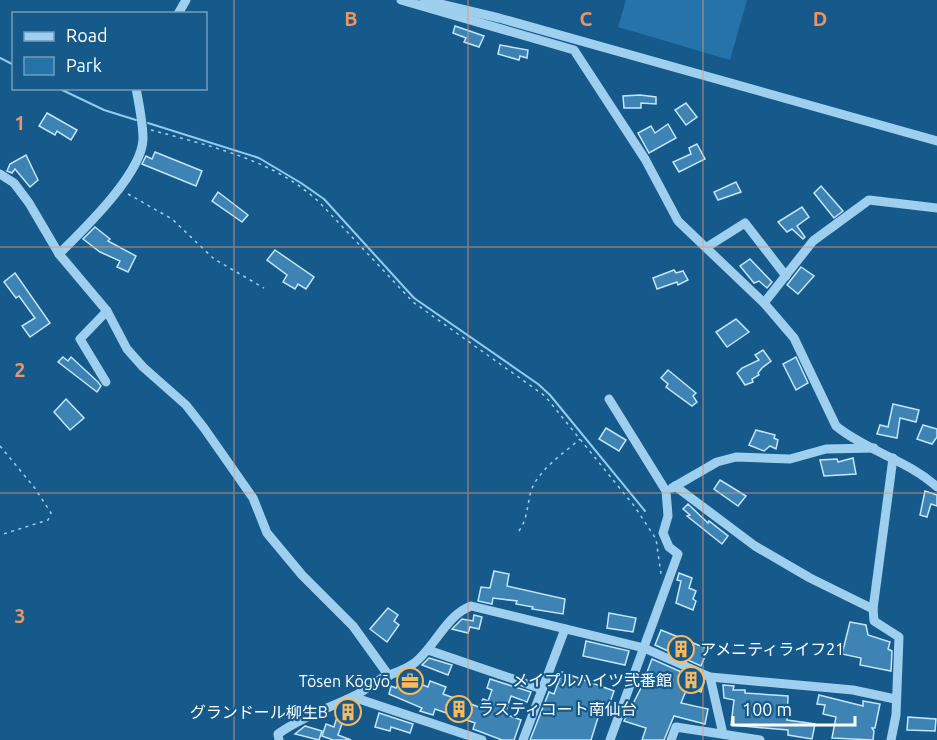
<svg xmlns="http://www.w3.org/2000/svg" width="937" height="740" viewBox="0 0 937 740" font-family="Ubuntu,'Noto Sans JP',sans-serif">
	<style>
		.green { fill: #2573a8 }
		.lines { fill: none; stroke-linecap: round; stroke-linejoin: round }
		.stream { stroke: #90ccf2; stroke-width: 2 }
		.building { fill: #3d84b4; stroke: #c4e5fb; stroke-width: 1.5 }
		.path { stroke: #9ecfef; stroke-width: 1.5; stroke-dasharray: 3 4.5; stroke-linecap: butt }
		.minor { stroke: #9ecfef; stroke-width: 9 }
		.grid { fill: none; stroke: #f09361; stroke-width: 1.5; stroke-opacity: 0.55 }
		.labels { text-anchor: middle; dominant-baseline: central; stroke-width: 4.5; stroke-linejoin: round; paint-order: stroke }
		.poi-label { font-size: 16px; fill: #fff; stroke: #155a8b; text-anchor: end }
		.grid-label { font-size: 20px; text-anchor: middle; font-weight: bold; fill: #f09361; stroke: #155a8b; stroke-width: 4.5; stroke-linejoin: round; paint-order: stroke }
	</style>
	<rect width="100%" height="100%" fill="#155a8b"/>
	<path class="green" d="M626,0H747L730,60L618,27Z"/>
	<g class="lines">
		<g class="stream">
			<path d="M0,58L14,65"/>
			<path d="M58,88L104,110L136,120"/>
			<path d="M148,123L259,158L301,183L324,199L414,298L538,384L550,395L645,511"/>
		</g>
	</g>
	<g class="building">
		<path d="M455,26L484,36L479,47L464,42L466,38L453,33Z"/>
		<path d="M500,45L528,50L527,58L520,56L519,60L498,54Z"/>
		<path d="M640,95L656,97V104L641,103V108H624L623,96Z"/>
		<path d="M686,103L697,117L686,125L675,110Z"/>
		<path d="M47,113L77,130L71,140L57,131L55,135L39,126Z"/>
		<path d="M668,124L676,138L649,153L638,133L651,126L655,133Z"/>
		<path d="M697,144L705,159L679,172L673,162L691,154L689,148Z"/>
		<path d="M155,152L202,171L196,186L142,164L146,156L152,159Z"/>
		<path d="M26,155L38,180L30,187L15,169L12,173L7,171L10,164Z"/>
		<path d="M736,182L741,192L718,200L714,192Z"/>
		<path d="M821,186L843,211L834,218L814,193Z"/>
		<path d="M218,192L248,215L242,222L212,201Z"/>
		<path d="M802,207L809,217L797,226L805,237L803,239L792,229L787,232L778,222Z"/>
		<path d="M95,227L110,239L108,241L136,256L128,272L117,267L120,261L100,252L83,239Z"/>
		<path d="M275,250L314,277L306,289L298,284L295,289L283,282L287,275L267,260Z"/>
		<path d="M750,259L772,282L767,288L759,281L754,283L740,266Z"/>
		<path d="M801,267L814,276L798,294L787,285Z"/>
		<path d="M674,270L676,273L683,271L688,280L678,285L677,282L657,289L653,278Z"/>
		<path d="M15,273L50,323L30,337L22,326L35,318L19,296L16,298L4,282Z"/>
		<path d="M736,319L749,332L727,347L716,332Z"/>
		<path d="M763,350L771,361L762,368L758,373L759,375L752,379L753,382L745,385L737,373L742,368L759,360L755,355Z"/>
		<path d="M63,357L68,361L71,357L98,382L101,386L97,392L58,362Z"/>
		<path d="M796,357L808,383L796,390L783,364Z"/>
		<path d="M668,370L696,393L693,396L697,402L692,406L666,387L668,384L661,378Z"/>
		<path d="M66,399L84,418L70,430L54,412Z"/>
		<path d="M893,404L919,410L916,422L900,418L897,438L877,434L880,425L888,427Z"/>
		<path d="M923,425L937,429V437L932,444L917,439Z"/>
		<path d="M606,428L626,440L619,451L599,439Z"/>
		<path d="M756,430L775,435L774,438L778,440L776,449L770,446L764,451L749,445Z"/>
		<path d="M853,458L856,474L824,476L820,460L837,459L838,462Z"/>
		<path d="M720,480L746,496L738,506L714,489Z"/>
		<path d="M925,491L937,495V506L931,504L927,517L920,515Z"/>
		<path d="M688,504L708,523L709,521L728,536L722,544L687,516L690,515L683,509Z"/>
		<path d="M494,571L509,574L507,586L565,599L563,614L532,609L533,607L516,604L517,601L493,598L492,604L478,601L481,587L490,588Z"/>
		<path d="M679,573L692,578L689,588L696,591L693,599L696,601L693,610L676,603L681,581L677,580Z"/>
		<path d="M388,608L398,615L394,621L399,625L387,642L370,629Z"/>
		<path d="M609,613L636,618L633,632L607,628Z"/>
		<path d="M474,615L482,617L479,629L470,627L468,633L452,629L462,619L473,621Z"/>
		<path d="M850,622L866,625L868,635L890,642L888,649L892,651L891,671L860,665L861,658L842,654Z"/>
		<path d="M661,630L708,649L701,666L655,645Z"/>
		<path d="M586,641L629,651L625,665L583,656Z"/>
		<path d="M429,658L452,665L448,675L422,665Z"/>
		<path d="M652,659L704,682L701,692L688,686L681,703L708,709L705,724L674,716L664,740H642L646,728L624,721L641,688Z"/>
		<path d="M562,672L614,691L607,711L601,708L591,740H530L549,692L554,694Z"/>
		<path d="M402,677L428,687L430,681L446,687L443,694L479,707L483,699L488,701L492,690L487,688L490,679L531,692L527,702L511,696L505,714L521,720L514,740H502L473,729L475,723L435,709L433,715L420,711L422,708L389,694L391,686L396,688Z"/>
		<path d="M723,685L734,686L733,690H745V693L788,696L787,720L815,724L812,739L788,735V730L731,725L734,700L724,698Z"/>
		<path d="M819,695L863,706V701L880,704L875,728H872L874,731L873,740L832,738L836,717L823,714L825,705L817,704Z"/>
		<path d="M349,706L359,709L355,721L344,718L338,735L351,740H333L322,736L326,724L334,727L339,710Z"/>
		<path d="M379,713L413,724L410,733L391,727L390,731L375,727Z"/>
		<path d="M908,717L936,719L935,731L907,730Z"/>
		<path d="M305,726L322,731L319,740L295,734Z"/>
	</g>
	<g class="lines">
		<g class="path">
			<path d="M151,130C210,146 276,160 321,204L413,302L545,396L635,507L656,539L661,574"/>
			<path d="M128,194L172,219L214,259L264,288"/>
			<path d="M0,446L34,487L51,513L48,520L0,535"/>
			<path d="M519,531C528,518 527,505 531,491C538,470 564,453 580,439"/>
		</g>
		<g class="minor">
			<path d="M401,0L574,50L645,159L678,221L764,303L794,338L836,426C867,451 907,460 937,487"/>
			<path d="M424,0L499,18L937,141"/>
			<path d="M178,14L186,0"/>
			<path d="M0,174L14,183L29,203L59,254L107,311L127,349L143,367L186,405L204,428L253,498L267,533L302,575L353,626L389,676"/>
			<path d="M707,247L745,223L786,276"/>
			<path d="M59,254C83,230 142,174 143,139C143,123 139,105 136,88"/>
			<path d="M764,303L813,241L869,200L937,208"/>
			<path d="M106,382L80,339L107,311"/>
			<path d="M609,399L666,491L668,516L663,533L669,547L678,554L610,740"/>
			<path d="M675,486L755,546L810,578L873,609L874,621L899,637L896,715L891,740"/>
			<path d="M672,488L717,462L736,457L790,459L826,449L874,448"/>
			<path d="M873,609L893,458"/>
			<path d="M428,650L542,689"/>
			<path d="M710,677L723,734"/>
			<path d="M353,697L482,740"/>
			<path d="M279,740L278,734C301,718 326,709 352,697C362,693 370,685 379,680C391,673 402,672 413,664C434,649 446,615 471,606L644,648L710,677L853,690L895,699"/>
			<path d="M523,740L565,629"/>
			<path d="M671,740L676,727L760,740"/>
		</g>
	</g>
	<path class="grid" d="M234,0V740M468,0V740M703,0V740M0,247H937M0,493H937"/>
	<defs>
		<symbol id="building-ring" viewBox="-11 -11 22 22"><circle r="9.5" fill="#155a8b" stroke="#ffb95d" stroke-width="1.5"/><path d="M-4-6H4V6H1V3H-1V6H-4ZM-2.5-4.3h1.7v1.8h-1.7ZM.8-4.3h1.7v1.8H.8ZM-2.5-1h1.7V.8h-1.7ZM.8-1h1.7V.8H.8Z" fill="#ffb95d"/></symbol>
		<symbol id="office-ring" viewBox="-11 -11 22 22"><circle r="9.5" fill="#155a8b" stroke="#ffb95d" stroke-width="1.5"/><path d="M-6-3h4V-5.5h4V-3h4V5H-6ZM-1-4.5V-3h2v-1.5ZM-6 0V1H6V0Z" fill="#ffb95d"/></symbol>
	</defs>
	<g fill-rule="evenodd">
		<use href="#building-ring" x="666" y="634" width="30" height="30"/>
		<use href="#building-ring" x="676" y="665" width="30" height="30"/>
		<use href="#office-ring" x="395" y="666" width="30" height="30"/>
		<use href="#building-ring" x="444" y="694" width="30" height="30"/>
		<use href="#building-ring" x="333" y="697" width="30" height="30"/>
	</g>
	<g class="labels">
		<g class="poi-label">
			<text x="700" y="649" text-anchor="start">アメニティライフ21</text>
			<text x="672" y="680">メイプルハイツ弐番館</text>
			<text x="390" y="681">Tōsen Kōgyō</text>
			<text x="478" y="709" text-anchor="start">ラスティコート南仙台</text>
			<text x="328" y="712">グランドール柳生B</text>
		</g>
	</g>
	<g class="grid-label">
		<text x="351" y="26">B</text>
		<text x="586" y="26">C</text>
		<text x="820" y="26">D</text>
		<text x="20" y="130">1</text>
		<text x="20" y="377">2</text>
		<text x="20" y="623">3</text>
	</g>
	<rect x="12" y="12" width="195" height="78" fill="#155a8b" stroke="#739cb9" stroke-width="1.5"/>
	<rect x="24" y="32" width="30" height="9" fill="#9ecfef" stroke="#739cb9" stroke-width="1.5"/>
	<text x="66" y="42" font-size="18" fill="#ffffff">Road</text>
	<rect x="24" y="57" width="30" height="18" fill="#2573a8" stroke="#739cb9" stroke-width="1.5"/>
	<text x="66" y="72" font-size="18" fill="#ffffff">Park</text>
	<path d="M733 716v9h122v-9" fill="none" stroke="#ffffff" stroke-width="3"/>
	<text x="742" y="716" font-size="18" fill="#ffffff" stroke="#155a8b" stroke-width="4.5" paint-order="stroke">100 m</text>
</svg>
